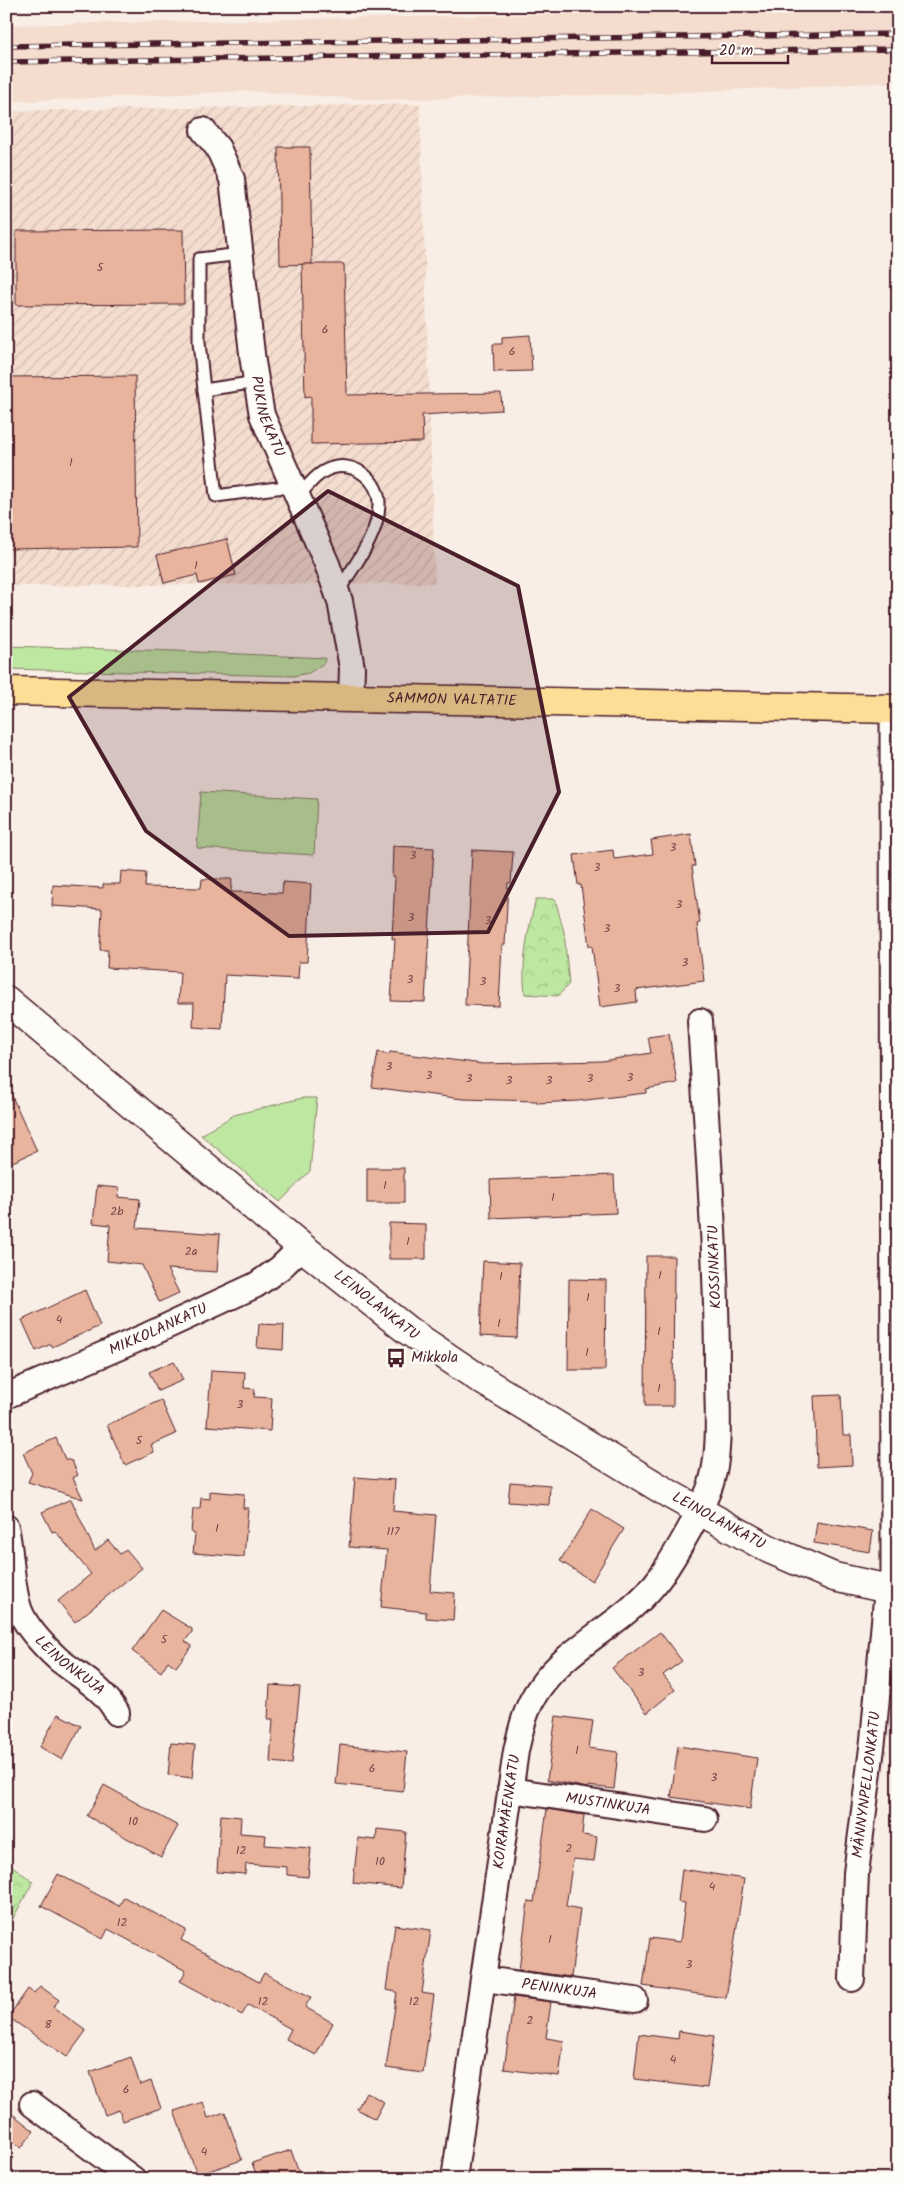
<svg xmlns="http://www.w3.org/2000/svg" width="904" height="2185" viewBox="0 0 904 2185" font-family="Kalam,sans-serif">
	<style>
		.built { fill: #f4ddcf }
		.industrial { fill: url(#industrial-furrows) }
		.grass { fill: #bee7a2; stroke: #848366 }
		.forest { fill: url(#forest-crowns); stroke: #848366 }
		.building { fill: #e9b49d; stroke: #4a1f2b }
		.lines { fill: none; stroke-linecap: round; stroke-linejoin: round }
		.lane-casing { stroke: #4a1f2b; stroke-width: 15 }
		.street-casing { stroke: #4a1f2b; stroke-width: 28 }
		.secondary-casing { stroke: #4a1f2b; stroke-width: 31 }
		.primary-casing { stroke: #4a1f2b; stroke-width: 31 }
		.lane { stroke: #fdfcf7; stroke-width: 11 }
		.street { stroke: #fdfcf7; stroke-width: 24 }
		.secondary { stroke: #fdfcf7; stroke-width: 28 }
		.primary { stroke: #fdde96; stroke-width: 28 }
		.rail-casing { stroke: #4a1f2b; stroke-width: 5.5 }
		.rail { stroke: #fdfcf7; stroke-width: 4; stroke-dasharray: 11; stroke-linecap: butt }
		.marked { fill: #4a1f2b; fill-opacity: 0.2; stroke: #4a1f2b; stroke-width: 4; stroke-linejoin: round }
		.labels { text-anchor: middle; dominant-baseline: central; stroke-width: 5; stroke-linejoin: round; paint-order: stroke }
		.number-label { font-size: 12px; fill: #724448 }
		.street-label { font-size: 15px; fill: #4a1f2b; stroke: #fdfcf7 }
		.poi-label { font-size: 15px; fill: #4a1f2b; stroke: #fdfcf7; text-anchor: start }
	</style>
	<defs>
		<pattern id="industrial-furrows" width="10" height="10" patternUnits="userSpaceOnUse" patternTransform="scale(1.25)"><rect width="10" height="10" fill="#f4ddcf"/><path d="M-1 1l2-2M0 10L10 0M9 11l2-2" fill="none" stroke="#d3bdb2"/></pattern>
		<pattern id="forest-crowns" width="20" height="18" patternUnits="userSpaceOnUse" patternTransform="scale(1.25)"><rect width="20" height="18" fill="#bee7a2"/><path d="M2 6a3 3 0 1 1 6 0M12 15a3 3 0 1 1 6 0" fill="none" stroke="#a5c68c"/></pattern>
	</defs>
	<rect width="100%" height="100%" fill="#f9eee5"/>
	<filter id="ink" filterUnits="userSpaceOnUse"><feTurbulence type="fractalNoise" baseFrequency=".02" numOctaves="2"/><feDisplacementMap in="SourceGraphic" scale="10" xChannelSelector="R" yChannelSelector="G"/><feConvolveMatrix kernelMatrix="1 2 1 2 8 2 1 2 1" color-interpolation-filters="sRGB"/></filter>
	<g filter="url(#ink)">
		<path class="built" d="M898,7V82L643,94L375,100L248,91L6,102V25Z"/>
		<path class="industrial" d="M420,104L435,583L6,586V111Z"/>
		<g class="grass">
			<path d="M6,646L176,651L325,658L324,663L309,673L293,676L6,669Z"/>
			<path d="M201,792L317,799L314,855L197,848Z"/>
			<path d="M302,1098H317L310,1171L280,1202L201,1135L234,1115Z"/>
		</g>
		<g class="forest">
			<path d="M536,899H555L564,932L569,984L558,996L525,994C521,963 528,929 536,899Z"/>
			<path d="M6,1861L33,1882L6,1931Z"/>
		</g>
		<g class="building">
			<path d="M278,147H310L312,264L280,265Z"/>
			<path d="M183,230L184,304L16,305V231Z"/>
			<path d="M302,264H344L347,395L501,393L502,410L422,415L423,442L311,444V396L305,397Z"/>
			<path d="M530,335L532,371L494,372L493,344H502V337Z"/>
			<path d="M135,376L137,547L6,549V377Z"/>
			<path d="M227,539L236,575L199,584L197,575L164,583L157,555Z"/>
			<path d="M691,834L695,866H692L700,923L697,924L704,981L636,990L637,1002L600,1007L592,946H589L581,885H578L574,855L613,850L614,859L653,854L651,840Z"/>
			<path d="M393,846L434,848L425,1002L391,1001L395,939H392L395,877H392Z"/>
			<path d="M472,850L513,852L511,883H508L505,945H502L499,1006L465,1005Z"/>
			<path d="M121,871L146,873L145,887L201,888L202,879H232L231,892L282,893L283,882L311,884L307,962H299L298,979L225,975L222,1029L193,1027L194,1003H178L180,972L107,968L108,950H100L102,909L52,906L53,885L103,888V884H120Z"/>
			<path d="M669,1034L677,1083L646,1089V1093L578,1101L537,1103V1101L463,1099L372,1087L378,1052L389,1055L390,1052L483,1064L602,1061L651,1053L648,1037Z"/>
			<path d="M6,1083L37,1151L6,1165Z"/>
			<rect x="367" y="1168" width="37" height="35"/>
			<path d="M614,1175L616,1213L491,1218L490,1180Z"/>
			<path d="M97,1186L119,1188L118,1197L140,1199L137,1228L220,1234L217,1272L167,1269L179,1293L159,1302L142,1265L107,1261L110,1225L93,1223Z"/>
			<path d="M389,1223L426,1224V1259H389Z"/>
			<path d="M646,1256H674L673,1406H645Z"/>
			<path d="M483,1261L520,1263L517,1338L480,1336Z"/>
			<path d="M569,1279L606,1280L605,1370H568Z"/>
			<path d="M85,1290L100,1326L52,1347L51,1344L36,1351L22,1320Z"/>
			<path d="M259,1324L284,1325L283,1350L257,1348Z"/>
			<path d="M174,1361L183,1380L158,1391L149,1372Z"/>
			<path d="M211,1370L245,1372L244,1388L255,1389L254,1397L272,1398L270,1431L207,1426Z"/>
			<path d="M841,1395L843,1435H851L852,1465L817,1467L814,1396Z"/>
			<path d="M161,1400L176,1434L151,1445L154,1452L125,1465L107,1425Z"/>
			<path d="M56,1438L65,1459L72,1461L78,1475L73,1478L83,1499L28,1482L32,1473L23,1453Z"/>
			<path d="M355,1477L395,1480L393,1511L436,1515L430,1591L455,1593L453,1620L426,1618V1612L381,1607L387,1550L349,1547Z"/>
			<path d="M510,1482L550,1485L549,1505L508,1502Z"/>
			<path d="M210,1491L244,1494L243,1508H248L244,1557L193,1553L195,1534L191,1533L193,1509H200L201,1498L210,1499Z"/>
			<path d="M71,1499L95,1551L108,1540L120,1554L126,1549L142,1568L75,1622L58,1601L91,1574L55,1531L52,1532L42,1512Z"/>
			<path d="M592,1509L624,1529L592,1581L560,1561Z"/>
			<path d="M817,1522L873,1531L870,1552L814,1543Z"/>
			<path d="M161,1610L192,1629V1632L185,1641L192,1646L176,1667L168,1661L161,1672L132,1651Z"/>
			<path d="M660,1632L682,1661L663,1675L675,1690L647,1713L612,1668Z"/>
			<path d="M270,1685L300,1687L292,1764L270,1762L273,1719H268Z"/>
			<path d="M58,1714L81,1726L62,1760L40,1747Z"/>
			<path d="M556,1716L593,1721L589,1748L618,1752L614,1789L588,1786V1788L547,1780Z"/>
			<path d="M171,1743L195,1745L192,1778L168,1775Z"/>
			<path d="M340,1745L407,1752L403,1791L336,1784Z"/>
			<path d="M678,1746L757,1758L750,1809L671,1797Z"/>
			<path d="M104,1785L178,1826L161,1857L87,1816Z"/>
			<path d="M547,1809L584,1815L582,1835L597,1837L594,1861L573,1859L566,1906L580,1909L571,1977L519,1970L528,1901L534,1902Z"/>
			<path d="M221,1815L241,1817L240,1833L266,1835L265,1845L311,1848L308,1877L287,1875V1867L246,1864L245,1874L217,1872Z"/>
			<path d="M377,1829L406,1832L401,1888L353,1883L358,1838L376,1840Z"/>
			<path d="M682,1869L744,1879L726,1998L643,1986L650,1938L680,1942L685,1903L678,1902Z"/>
			<path d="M58,1874L119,1906L124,1897L186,1930L181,1940L259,1982L264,1973L311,1997L305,2007L333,2023L316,2055L286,2039L291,2029L248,2005L242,2015L180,1981L186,1971L108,1929L103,1939L41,1906Z"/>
			<path d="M395,1925L431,1930L422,1993L434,1995L423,2073L386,2068L397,1992L386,1990Z"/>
			<path d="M40,1986L59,2000L53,2007L86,2031L67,2057L8,2017L28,1989L34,1993Z"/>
			<path d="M514,1997L551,2002L546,2038L564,2041L559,2076L504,2069Z"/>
			<path d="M679,2031L714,2036L707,2088L634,2079L639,2034L678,2039Z"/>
			<path d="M131,2057L140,2085L151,2081L161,2108L123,2121L119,2110L105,2115L90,2072Z"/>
			<path d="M366,2092L384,2102L375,2119L357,2109Z"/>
			<path d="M203,2102L208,2118L225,2112L242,2160L197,2175L174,2111Z"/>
			<path d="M6,2109L34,2131L21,2148L6,2137Z"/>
			<path d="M291,2150L301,2179H258L252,2163Z"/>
		</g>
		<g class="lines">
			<defs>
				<g id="lane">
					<path d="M257,382L204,390L216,496L292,486"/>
					<path d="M204,390L199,342V259L241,254"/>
					<path d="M297,498C307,487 317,472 332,468C355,461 380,481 379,505C378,537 354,565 338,592"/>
					<path d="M886,708L887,1589"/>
				</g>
				<g id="street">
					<path id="s1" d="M203,130L218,148L232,179L253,362L262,415L327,564L340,601L352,668L351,698"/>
					<path id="s2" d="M6,1396L148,1335L256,1285L280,1268L302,1247"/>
					<path id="s3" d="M6,1527C12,1553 11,1587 20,1611C27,1629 44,1646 58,1659C80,1677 103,1687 117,1713"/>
					<path id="s4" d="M510,1790L705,1819"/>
					<path id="s5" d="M484,1979L635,2000"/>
					<path id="s6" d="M852,1979L856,1873L873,1740L887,1589"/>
					<path d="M32,2104L133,2179"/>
					<path id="s7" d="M454,2179L516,1751C521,1728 526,1706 540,1687C572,1642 629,1622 661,1576C675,1556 706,1503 712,1480C721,1448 717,1404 717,1371C717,1255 707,1138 700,1021"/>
				</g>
				<g id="secondary">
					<path id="s8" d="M6,1000L302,1247L407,1330L477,1377L671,1495L769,1549L834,1577L898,1591"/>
				</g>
				<g id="primary">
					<path id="s9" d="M6,691L898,709"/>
				</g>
			</defs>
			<use href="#lane" class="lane-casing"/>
			<use href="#street" class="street-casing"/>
			<use href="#secondary" class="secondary-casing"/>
			<use href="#primary" class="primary-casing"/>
			<use href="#lane" class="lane"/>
			<use href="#street" class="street"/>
			<use href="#secondary" class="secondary"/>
			<use href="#primary" class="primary"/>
			<defs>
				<g id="rail">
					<path d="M6,46L898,34"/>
					<path d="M6,62L898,49"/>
				</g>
			</defs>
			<use href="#rail" class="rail-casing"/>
			<use href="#rail" class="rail"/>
		</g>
	</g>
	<path class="marked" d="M328,491L518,586L559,792L488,932L289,936L146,831L69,697Z"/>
	<defs>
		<symbol id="bus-bare" viewBox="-9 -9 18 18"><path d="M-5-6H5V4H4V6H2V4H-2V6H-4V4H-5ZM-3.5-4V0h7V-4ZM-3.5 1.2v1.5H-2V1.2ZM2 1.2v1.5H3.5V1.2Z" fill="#4a1f2b" stroke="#fdfcf7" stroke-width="2.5" paint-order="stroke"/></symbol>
	</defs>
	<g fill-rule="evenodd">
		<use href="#bus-bare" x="382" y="1344" width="28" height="28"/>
	</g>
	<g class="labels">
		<g class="number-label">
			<text x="100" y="267">5</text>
			<text x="325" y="329">6</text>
			<text x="512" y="351">6</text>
			<text x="71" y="462">1</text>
			<text x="196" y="565">1</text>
			<text x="673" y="847">3</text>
			<text x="413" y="855">3</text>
			<text x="597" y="867">3</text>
			<text x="679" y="904">3</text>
			<text x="411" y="917">3</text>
			<text x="488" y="920">3</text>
			<text x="607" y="928">3</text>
			<text x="685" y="962">3</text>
			<text x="410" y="979">3</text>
			<text x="483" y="981">3</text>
			<text x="617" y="988">3</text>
			<text x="389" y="1066">3</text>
			<text x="429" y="1075">3</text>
			<text x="630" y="1077">3</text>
			<text x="469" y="1078">3</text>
			<text x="590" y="1078">3</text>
			<text x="509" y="1080">3</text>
			<text x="549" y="1080">3</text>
			<text x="385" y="1185">1</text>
			<text x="553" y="1197">1</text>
			<text x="117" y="1211">2b</text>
			<text x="408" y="1241">1</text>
			<text x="191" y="1251">2a</text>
			<text x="660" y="1275">1</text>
			<text x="501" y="1276">1</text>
			<text x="588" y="1297">1</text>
			<text x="59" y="1319">4</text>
			<text x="499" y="1323">1</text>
			<text x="659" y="1331">1</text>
			<text x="587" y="1352">1</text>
			<text x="659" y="1388">1</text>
			<text x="240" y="1404">3</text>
			<text x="139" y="1440">5</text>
			<text x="217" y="1528">1</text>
			<text x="393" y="1531">117</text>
			<text x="164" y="1639">5</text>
			<text x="641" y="1672">3</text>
			<text x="577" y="1750">1</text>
			<text x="372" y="1768">6</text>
			<text x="714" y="1777">3</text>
			<text x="133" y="1821">10</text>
			<text x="569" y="1848">2</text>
			<text x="241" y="1850">12</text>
			<text x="380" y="1861">10</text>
			<text x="712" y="1886">4</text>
			<text x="122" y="1922">12</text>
			<text x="550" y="1939">1</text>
			<text x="689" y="1964">3</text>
			<text x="263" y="2001">12</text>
			<text x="414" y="2001">12</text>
			<text x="530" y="2020">2</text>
			<text x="48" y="2024">8</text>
			<text x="673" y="2059">4</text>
			<text x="126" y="2089">6</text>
			<text x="204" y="2151">4</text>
		</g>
		<g class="street-label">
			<text stroke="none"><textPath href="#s1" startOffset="298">PUKINEKATU</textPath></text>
			<text stroke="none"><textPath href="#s9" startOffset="446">SAMMON VALTATIE</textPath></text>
			<text transform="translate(715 1267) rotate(-92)">KOSSINKATU</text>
			<text stroke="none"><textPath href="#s8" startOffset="480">LEINOLANKATU</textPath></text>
			<text stroke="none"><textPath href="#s2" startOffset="166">MIKKOLANKATU</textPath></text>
			<text stroke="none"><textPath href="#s8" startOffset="885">LEINOLANKATU</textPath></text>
			<text stroke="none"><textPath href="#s3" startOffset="160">LEINONKUJA</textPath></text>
			<text stroke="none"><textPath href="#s6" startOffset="195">MÄNNYNPELLONKATU</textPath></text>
			<text stroke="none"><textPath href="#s4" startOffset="99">MUSTINKUJA</textPath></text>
			<text stroke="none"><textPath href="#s7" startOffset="371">KOIRAMÄENKATU</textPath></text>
			<text stroke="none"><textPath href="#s5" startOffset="76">PENINKUJA</textPath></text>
		</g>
		<g class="poi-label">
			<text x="411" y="1358">Mikkola</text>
		</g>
	</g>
	<rect width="904" height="2185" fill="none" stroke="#fdfcf7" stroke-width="25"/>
	<rect x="12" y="12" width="879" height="2160" fill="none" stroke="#4a1f2b" stroke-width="2" filter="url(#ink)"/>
	<path d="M712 55v8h76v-8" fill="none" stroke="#4a1f2b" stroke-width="2.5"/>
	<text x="719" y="55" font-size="15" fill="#4a1f2b" stroke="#fdfcf7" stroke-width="4" paint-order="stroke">20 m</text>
</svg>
